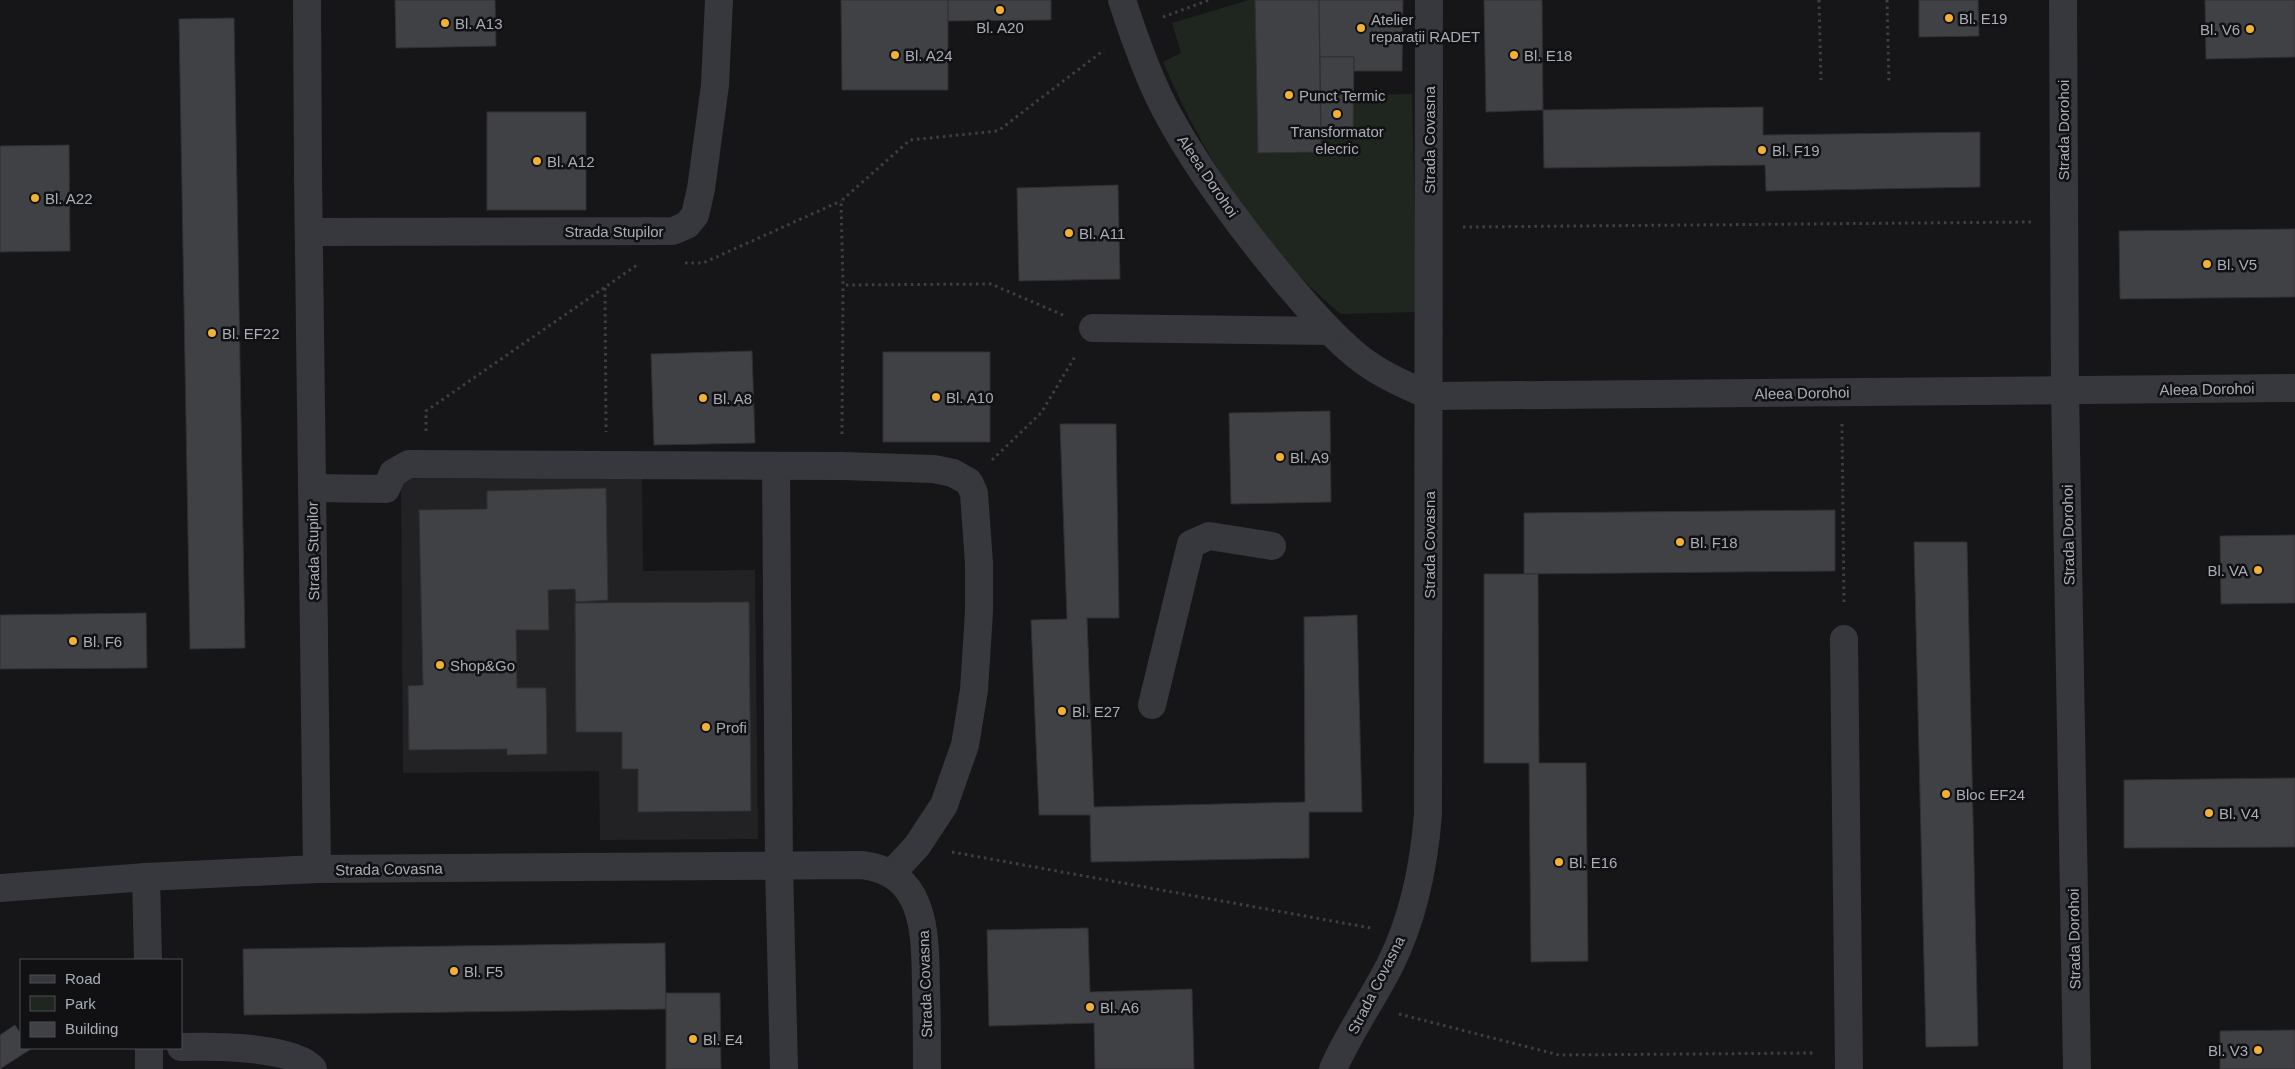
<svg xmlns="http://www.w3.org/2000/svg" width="2295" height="1069" viewBox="0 0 2295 1069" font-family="Helvetica,sans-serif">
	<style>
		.built { fill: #222225 }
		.green { fill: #1e261f }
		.building { fill: #404145; stroke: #303034 }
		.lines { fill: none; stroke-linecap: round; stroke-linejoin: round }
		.path { stroke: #3d3f44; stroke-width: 3; stroke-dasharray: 2.5 4; stroke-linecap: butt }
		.minor { stroke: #37383d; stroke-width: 28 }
		.poi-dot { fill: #f2b134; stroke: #111113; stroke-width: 2 }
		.labels { text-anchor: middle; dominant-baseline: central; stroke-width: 5; stroke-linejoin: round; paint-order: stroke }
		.poi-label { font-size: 15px; fill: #a8adb8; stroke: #111113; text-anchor: start }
		.street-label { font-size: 15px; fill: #a8adb8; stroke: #111113 }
	</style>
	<rect width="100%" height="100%" fill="#161618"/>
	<path class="built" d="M642,477L643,571L755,570L758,839L600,840L599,771L403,773L401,479Z"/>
	<path class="green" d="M1249,0H1255L1259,153L1321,152V134L1353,136L1354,95L1412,94L1417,312L1341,314C1261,249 1203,155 1163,62L1181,53L1172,23Z"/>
	<g class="building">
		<path d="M395,0H495L496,46L396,48Z"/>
		<path d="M841,0H948V90H842Z"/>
		<path d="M948,0H1051V20L948,21Z"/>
		<path d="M1255,0H1319L1321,152L1258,153Z"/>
		<path d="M1319,0H1403L1402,71H1354V57H1320Z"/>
		<path d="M1484,0H1542L1543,110L1486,112Z"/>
		<path d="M1919,0H1978L1979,36L1919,37Z"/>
		<path d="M2205,0H2295V57L2206,59Z"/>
		<path d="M234,18L245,648L190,649L179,19Z"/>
		<path d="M1320,57H1354L1353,136L1321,134Z"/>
		<path d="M1763,107V135L1980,132V187L1766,191L1765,165L1544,168L1543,110Z"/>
		<rect x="487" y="112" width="99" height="98"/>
		<path d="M69,145L70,251L0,252V146Z"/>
		<path d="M1118,185L1120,279L1019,281L1017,188Z"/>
		<path d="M2295,229V297L2120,299L2119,231Z"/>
		<path d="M752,351L755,443L654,445L651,354Z"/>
		<rect x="883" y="352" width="107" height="90"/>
		<path d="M1330,411L1331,502L1231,504L1229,413Z"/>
		<path d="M1060,424H1116L1119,618H1087L1094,807L1305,802L1304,617L1357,615L1362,812H1309V858L1091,862L1090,815H1039L1031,620L1067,619Z"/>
		<path d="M606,488L608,600L576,602L575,589L548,590L549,630H516L517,688H546L547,754L507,755V749L409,750L408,686L423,685L419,510L487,509V491Z"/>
		<path d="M1835,510V571L1524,574V513Z"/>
		<path d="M2295,535V603L2221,604L2220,536Z"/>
		<path d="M1914,542H1967L1978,1046L1926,1047Z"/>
		<path d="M1484,574H1538L1539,763H1586L1588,961L1531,962L1529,763H1484Z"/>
		<path d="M749,602L751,811L638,812V769H622V732H576L575,603Z"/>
		<path d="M146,613L147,668L0,669V615Z"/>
		<path d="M2295,778V847L2124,848V780Z"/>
		<path d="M1088,928L1090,992L1192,989L1194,1069H1095L1094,1023L989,1026L987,930Z"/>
		<path d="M665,943L666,1009L244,1015L243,949Z"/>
		<path d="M666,993H720L721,1069H666Z"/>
		<path d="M15,1025L21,1034V1048L31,1049L0,1069V1035Z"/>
		<path d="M2295,1030V1069H2220V1031Z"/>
	</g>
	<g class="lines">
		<g class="path">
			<path d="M1819,0L1821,80"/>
			<path d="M1887,0L1889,83"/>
			<path d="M1163,17L1209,0"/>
			<path d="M1463,227L2031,222"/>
			<path d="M685,263H703L841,201"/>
			<path d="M605,288L606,432"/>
			<path d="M1063,315L991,284L843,285L841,201L910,140L998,131L1104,50"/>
			<path d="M1842,424L1844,606"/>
			<path d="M426,431V411L637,265"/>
			<path d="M842,434L843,285"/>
			<path d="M992,460L1041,413L1076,355"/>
			<path d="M952,852L1371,928"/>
			<path d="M1399,1014L1559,1055L1815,1053"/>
		</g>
		<g class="minor">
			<path d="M307,0L308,176L317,869"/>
			<path d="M1122,0C1134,37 1147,75 1165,109C1197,169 1238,224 1282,277C1305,304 1329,333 1357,356C1379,374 1405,385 1430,396L2295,388"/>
			<path d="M2063,0L2065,391L2077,1069"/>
			<path d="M309,232L673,231L687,225L695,215L701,189L715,85L719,0"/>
			<path d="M1093,328L1330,331"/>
			<path d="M776,466L779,866L784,1069"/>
			<path d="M313,488L386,489L393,473L409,464L842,466L934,469L953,473L969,482L974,493L979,563V612L974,690L965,745L944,805L917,846L891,874"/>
			<path d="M1844,639L1849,1069"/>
			<path d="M1152,705L1191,544L1209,536L1272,546"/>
			<path d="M146,877L148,960"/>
			<path d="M0,888L146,877L317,869L862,865C928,873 925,937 926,989C927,1015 927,1042 927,1069"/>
			<path d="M181,1047C211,1046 294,1046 313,1069"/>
			<path d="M149,1048V1069"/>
			<path d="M1333,1069C1349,1033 1372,1000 1390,965C1414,917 1424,866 1428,814L1429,0"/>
		</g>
	</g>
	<g class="poi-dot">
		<circle cx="1000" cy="10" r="5"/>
		<circle cx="1949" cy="18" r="5"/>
		<circle cx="445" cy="23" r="5"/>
		<circle cx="1361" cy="28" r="5"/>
		<circle cx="2250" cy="29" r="5"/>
		<circle cx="895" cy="55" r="5"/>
		<circle cx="1514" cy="55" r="5"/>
		<circle cx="1289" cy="95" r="5"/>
		<circle cx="1337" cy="114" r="5"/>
		<circle cx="1762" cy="150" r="5"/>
		<circle cx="537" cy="161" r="5"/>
		<circle cx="35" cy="198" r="5"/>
		<circle cx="1069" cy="233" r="5"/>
		<circle cx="2207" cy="264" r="5"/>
		<circle cx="212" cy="333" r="5"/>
		<circle cx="936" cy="397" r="5"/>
		<circle cx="703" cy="398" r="5"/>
		<circle cx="1280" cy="457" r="5"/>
		<circle cx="1680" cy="542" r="5"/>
		<circle cx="2258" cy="570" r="5"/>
		<circle cx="73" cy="641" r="5"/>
		<circle cx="440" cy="665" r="5"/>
		<circle cx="1062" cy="711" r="5"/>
		<circle cx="706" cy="727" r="5"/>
		<circle cx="1946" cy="794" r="5"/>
		<circle cx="2209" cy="813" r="5"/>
		<circle cx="1559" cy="862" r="5"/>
		<circle cx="454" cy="971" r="5"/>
		<circle cx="1090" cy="1007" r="5"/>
		<circle cx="693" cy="1039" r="5"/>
		<circle cx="2258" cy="1050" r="5"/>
	</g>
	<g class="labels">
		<g class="poi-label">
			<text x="1959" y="18">Bl. E19</text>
			<text x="1371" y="19">Atelier<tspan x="1371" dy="17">reparații RADET</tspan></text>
			<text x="455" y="23">Bl. A13</text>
			<text x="1000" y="27" text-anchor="middle">Bl. A20</text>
			<text x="2240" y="29" text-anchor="end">Bl. V6</text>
			<text x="905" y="55">Bl. A24</text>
			<text x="1524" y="55">Bl. E18</text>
			<text x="1299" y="95">Punct Termic</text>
			<text x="1337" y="131" text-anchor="middle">Transformator<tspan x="1337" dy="17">elecric</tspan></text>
			<text x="1772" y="150">Bl. F19</text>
			<text x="547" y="161">Bl. A12</text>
			<text x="45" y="198">Bl. A22</text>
			<text x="1079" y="233">Bl. A11</text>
			<text x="2217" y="264">Bl. V5</text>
			<text x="222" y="333">Bl. EF22</text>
			<text x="946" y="397">Bl. A10</text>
			<text x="713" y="398">Bl. A8</text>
			<text x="1290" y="457">Bl. A9</text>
			<text x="1690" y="542">Bl. F18</text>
			<text x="2248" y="570" text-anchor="end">Bl. VA</text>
			<text x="83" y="641">Bl. F6</text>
			<text x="450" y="665">Shop&amp;Go</text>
			<text x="1072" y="711">Bl. E27</text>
			<text x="716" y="727">Profi</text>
			<text x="1956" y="794">Bloc EF24</text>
			<text x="2219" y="813">Bl. V4</text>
			<text x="1569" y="862">Bl. E16</text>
			<text x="464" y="971">Bl. F5</text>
			<text x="1100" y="1007">Bl. A6</text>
			<text x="703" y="1039">Bl. E4</text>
			<text x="2248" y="1050" text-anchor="end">Bl. V3</text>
		</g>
		<g class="street-label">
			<text transform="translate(2063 130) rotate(-90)">Strada Dorohoi</text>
			<text transform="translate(1429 140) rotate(-90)">Strada Covasna</text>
			<text transform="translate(1208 176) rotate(56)">Aleea Dorohoi</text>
			<text x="614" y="231">Strada Stupilor</text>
			<text transform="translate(2207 389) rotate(-1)">Aleea Dorohoi</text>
			<text transform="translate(1802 393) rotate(-1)">Aleea Dorohoi</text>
			<text transform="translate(2068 535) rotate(-91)">Strada Dorohoi</text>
			<text transform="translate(1429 545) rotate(-90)">Strada Covasna</text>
			<text transform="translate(313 551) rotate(-91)">Strada Stupilor</text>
			<text transform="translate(389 869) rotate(-1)">Strada Covasna</text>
			<text transform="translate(2074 939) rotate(-91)">Strada Dorohoi</text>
			<text transform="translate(925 984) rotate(-92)">Strada Covasna</text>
			<text transform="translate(1376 985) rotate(-63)">Strada Covasna</text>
		</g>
	</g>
	<rect x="20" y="959" width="162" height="90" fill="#111113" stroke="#4d4f55"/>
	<rect x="30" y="975" width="25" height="8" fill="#37383d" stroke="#4d4f55"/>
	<text x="65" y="984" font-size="15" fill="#a8adb8">Road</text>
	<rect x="30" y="996" width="25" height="15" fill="#1e261f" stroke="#4d4f55"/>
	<text x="65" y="1009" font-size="15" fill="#a8adb8">Park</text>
	<rect x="30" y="1022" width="25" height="15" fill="#404145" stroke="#4d4f55"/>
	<text x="65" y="1034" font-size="15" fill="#a8adb8">Building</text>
</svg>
